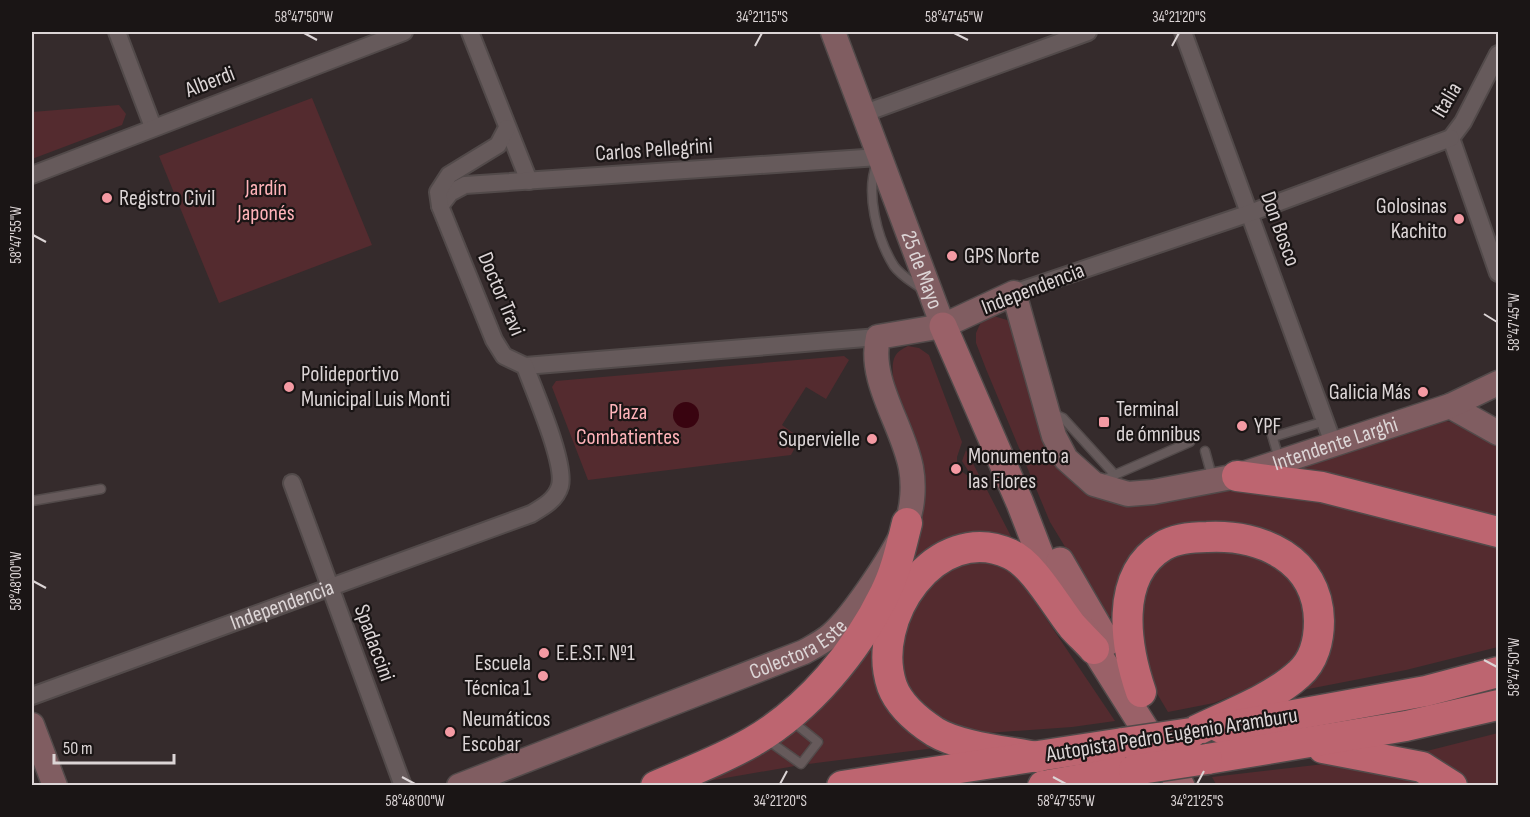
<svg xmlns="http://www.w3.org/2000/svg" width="1530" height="817" viewBox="0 0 1530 817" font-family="'Sofia Sans Condensed',sans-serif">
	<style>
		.green { fill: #542b2f }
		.water { fill: #390410 }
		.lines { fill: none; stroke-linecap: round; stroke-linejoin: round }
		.lane-casing { stroke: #524a4a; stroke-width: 11 }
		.street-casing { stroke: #524a4a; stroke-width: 20 }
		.secondary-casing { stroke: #524a4a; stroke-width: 27 }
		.primary-casing { stroke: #524a4a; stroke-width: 30 }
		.highway-casing { stroke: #524a4a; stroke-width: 33 }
		.lane { stroke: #665a5b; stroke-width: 8 }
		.street { stroke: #665a5b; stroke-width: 16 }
		.secondary { stroke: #805d61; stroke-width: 24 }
		.primary { stroke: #9a6168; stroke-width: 27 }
		.highway { stroke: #bd6570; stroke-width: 30 }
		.highway-bridge-casing { stroke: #524a4a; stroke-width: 33; stroke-linecap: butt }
		.highway-bridge { stroke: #bd6570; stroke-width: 30 }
		.ticks { fill: none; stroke: #dcd5d6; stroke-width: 2 }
		.poi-dot { fill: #f49aa3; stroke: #1a1515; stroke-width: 2 }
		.labels { text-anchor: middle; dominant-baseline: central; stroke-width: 4.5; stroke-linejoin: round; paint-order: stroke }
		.street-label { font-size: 22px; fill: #dcd5d6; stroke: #1a1515 }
		.park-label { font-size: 22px; fill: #ffb3b9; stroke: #1a1515 }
		.poi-label { font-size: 22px; fill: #dcd5d6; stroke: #1a1515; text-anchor: start }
		.neatline { fill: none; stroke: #dcd5d6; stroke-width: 2 }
		.ticks-label { font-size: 15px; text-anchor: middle; fill: #dcd5d6 }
	</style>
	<rect width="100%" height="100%" fill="#352b2c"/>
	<g class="green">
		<path d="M312,98L372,245L219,303L159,156Z"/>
		<path d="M119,105L126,114L122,125L32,159V112Z"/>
		<path d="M994,316L1010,321L1063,471L1076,484L1096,497L1118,504L1141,505L1164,502L1222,487L1270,488L1498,541V647L1406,670L1303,690L1308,567L1183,528L1115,617L1107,616L1050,522L986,369L976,343V333L981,322Z"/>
		<path d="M908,346L919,348L929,355L962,442L957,457V468L987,490L1016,546C1000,543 972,535 957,537C906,544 893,607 877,646L943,747L808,764L824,741L795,717L920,515L893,378C892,361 892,353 908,346Z"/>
		<path d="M844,356L849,360L826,399L806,387L782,425L800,438L791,455L588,480L552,387L556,381Z"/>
		<path d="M1443,420L1479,430L1498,446V524L1282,471Z"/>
		<path d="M966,450L980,477L969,472L962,461Z"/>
		<path d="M1229,542L1303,583L1309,639L1280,676L1214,703L1168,712L1143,670L1133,610L1163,554Z"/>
		<path d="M953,557L1010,565L1115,721L1072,727L974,734L963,732L919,707L895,664L905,610Z"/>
		<path d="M786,724L813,743L801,759L772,737Z"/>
		<path d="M1498,733V785H1463L1423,752Z"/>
		<path d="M763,743L795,766L685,785Z"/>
		<path d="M1333,763L1441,785L1217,786L1212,777Z"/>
	</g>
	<circle class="water" cx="686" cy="415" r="13"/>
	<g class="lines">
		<defs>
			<g id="lane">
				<path d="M877,163C865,192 877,239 894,266C901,276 914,283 923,290"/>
				<path d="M1052,413L1063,418L1115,475"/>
				<path d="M1270,428L1279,459"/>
				<path d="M1273,437L1325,421"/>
				<path d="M1205,451L1213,480"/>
				<path d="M1103,480L1190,442"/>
				<path d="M32,501L101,489"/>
				<path d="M766,739L801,764L818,742L792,721"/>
			</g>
			<g id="street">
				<path d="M117,32L153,127"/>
				<path d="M470,32L529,181"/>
				<path d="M1183,32L1333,443"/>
				<path d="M865,113L1088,32"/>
				<path d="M1451,138L1498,273"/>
				<path d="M1451,138L1463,122L1498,54"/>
				<path d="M32,175L404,32"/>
				<path d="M440,206L450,193L465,185L879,157"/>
				<path d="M1014,293L1250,213L1451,138"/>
				<path d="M525,366L878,337"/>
				<path d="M292,483L403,786"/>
				<path id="s1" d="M32,696L531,514C543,507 556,500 560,486C566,463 534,391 525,366L504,356L494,340L440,206L438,192L449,175L498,145L507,128"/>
			</g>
			<g id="secondary">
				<path id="s2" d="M833,32L943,326"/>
				<path d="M1450,406L1498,433"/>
				<path d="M32,725L55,786"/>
				<path id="s3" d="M459,786L804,652C813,647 823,642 831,635C853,616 898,549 907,522C913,507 914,484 911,468C903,425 868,381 878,337L943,326L1014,293L1054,436L1066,459L1094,484L1128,494L1153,492L1237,476L1450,406L1498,383"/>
			</g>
			<g id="primary">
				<path d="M943,326L1020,503L1042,560L1060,591"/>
				<path d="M1060,561L1107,642"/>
				<path d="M1082,629L1181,786"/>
			</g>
			<g id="highway">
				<path d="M1237,476L1322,487L1498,532"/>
				<path d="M1141,692C1126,648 1113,576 1163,546C1175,539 1193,537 1207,537C1261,534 1318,559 1319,621C1319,640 1314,661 1299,674C1272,699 1225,716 1191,733"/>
				<path d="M1221,728L1426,691L1498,672"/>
				<path d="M1323,748L1422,767L1452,786"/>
				<path d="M1037,757C1007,751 960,747 935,732C918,721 899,705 892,686C869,619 936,520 1010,554C1033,564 1056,606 1072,626C1079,634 1087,641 1094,649"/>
				<path d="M1207,759L1406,726L1498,705"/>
				<path d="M656,786C688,772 721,760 752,742C809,709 857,651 885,593C896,571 901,547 907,523"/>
				<path d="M842,786L1123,743"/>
				<path d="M1043,786L1134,770"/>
			</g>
		</defs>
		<use href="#lane" class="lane-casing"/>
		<use href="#street" class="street-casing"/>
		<use href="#secondary" class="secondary-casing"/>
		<use href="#primary" class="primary-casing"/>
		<use href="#highway" class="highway-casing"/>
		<use href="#lane" class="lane"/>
		<use href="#street" class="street"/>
		<use href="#secondary" class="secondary"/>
		<use href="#primary" class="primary"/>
		<use href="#highway" class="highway"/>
		<defs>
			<g id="highway-bridge">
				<path d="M1123,743L1191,733"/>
				<path d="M1134,770L1207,759"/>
			</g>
		</defs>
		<use href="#highway-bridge" class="highway-bridge-casing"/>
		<use href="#highway-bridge" class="highway-bridge"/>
	</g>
	<path class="ticks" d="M304,33L317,40M954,33L968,40M755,46L762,33M1172,46L1179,33M33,235L46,242M1484,314L1497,322M33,581L46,588M1484,660L1497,667M402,777L415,784M1053,777L1066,784M780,784L787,771M1197,784L1204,771"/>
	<g class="poi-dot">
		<circle cx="107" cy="198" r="6"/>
		<circle cx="1459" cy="219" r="6"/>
		<circle cx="952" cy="256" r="6"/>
		<circle cx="289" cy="387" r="6"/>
		<circle cx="1423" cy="392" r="6"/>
		<rect x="1098" y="416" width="12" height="12" rx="3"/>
		<circle cx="1242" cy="426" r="6"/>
		<circle cx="872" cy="439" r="6"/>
		<circle cx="956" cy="469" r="6"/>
		<circle cx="544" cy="653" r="6"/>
		<circle cx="543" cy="676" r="6"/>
		<circle cx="450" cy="732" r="6"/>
	</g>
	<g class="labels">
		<g class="street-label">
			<text transform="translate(210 82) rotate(-21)">Alberdi</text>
			<text transform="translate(1447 100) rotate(-59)">Italia</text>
			<text transform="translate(654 150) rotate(-4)">Carlos Pellegrini</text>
			<text transform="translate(1280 229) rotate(70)">Don Bosco</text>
			<text stroke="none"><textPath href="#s2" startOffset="254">25 de Mayo</textPath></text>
			<text transform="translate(1033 289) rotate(-21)">Independencia</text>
			<text transform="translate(501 294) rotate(67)">Doctor Travi</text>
			<text stroke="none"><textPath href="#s3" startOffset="1336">Intendente Larghi</textPath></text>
			<text stroke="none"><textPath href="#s1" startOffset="266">Independencia</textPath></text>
			<text transform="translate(374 643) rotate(70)">Spadaccini</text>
			<text stroke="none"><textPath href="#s3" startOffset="366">Colectora Este</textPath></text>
			<text transform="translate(1172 735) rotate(-9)">Autopista Pedro Eugenio Aramburu</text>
		</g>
		<g class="park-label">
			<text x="266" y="188">Jardín<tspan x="266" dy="25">Japonés</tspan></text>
			<text x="628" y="412">Plaza<tspan x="628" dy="25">Combatientes</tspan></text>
		</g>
		<g class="poi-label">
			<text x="119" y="198">Registro Civil</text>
			<text x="1447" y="206" text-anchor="end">Golosinas<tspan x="1447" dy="25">Kachito</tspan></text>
			<text x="964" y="256">GPS Norte</text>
			<text x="301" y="374">Polideportivo<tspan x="301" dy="25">Municipal Luis Monti</tspan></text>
			<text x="1411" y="392" text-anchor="end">Galicia Más</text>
			<text x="1116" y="409">Terminal<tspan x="1116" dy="25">de ómnibus</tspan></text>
			<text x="1254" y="426">YPF</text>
			<text x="860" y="439" text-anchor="end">Supervielle</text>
			<text x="968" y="456">Monumento a<tspan x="968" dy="25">las Flores</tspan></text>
			<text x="556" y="653">E.E.S.T. Nº1</text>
			<text x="531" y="663" text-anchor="end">Escuela<tspan x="531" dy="25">Técnica 1</tspan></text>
			<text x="462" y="719">Neumáticos<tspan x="462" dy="25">Escobar</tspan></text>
		</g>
	</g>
	<rect width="1530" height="817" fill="none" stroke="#1a1515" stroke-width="66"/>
	<path d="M54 754v9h120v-9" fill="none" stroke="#dcd5d6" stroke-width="3"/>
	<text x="63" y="754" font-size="18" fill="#dcd5d6" stroke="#1a1515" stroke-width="4.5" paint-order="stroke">50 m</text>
	<rect x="33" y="33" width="1464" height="751" class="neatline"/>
	<g class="ticks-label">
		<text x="304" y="22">58°47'50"W</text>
		<text x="762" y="22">34°21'15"S</text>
		<text x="954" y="22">58°47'45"W</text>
		<text x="1179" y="22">34°21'20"S</text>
		<text transform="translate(16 235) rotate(-90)" y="5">58°47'55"W</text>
		<text transform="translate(1514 322) rotate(-90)" y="5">58°47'45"W</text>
		<text transform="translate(16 581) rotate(-90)" y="5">58°48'00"W</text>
		<text transform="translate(1514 667) rotate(-90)" y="5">58°47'50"W</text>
		<text x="415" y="806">58°48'00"W</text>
		<text x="780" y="806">34°21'20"S</text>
		<text x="1066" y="806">58°47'55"W</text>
		<text x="1197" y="806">34°21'25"S</text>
	</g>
</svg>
